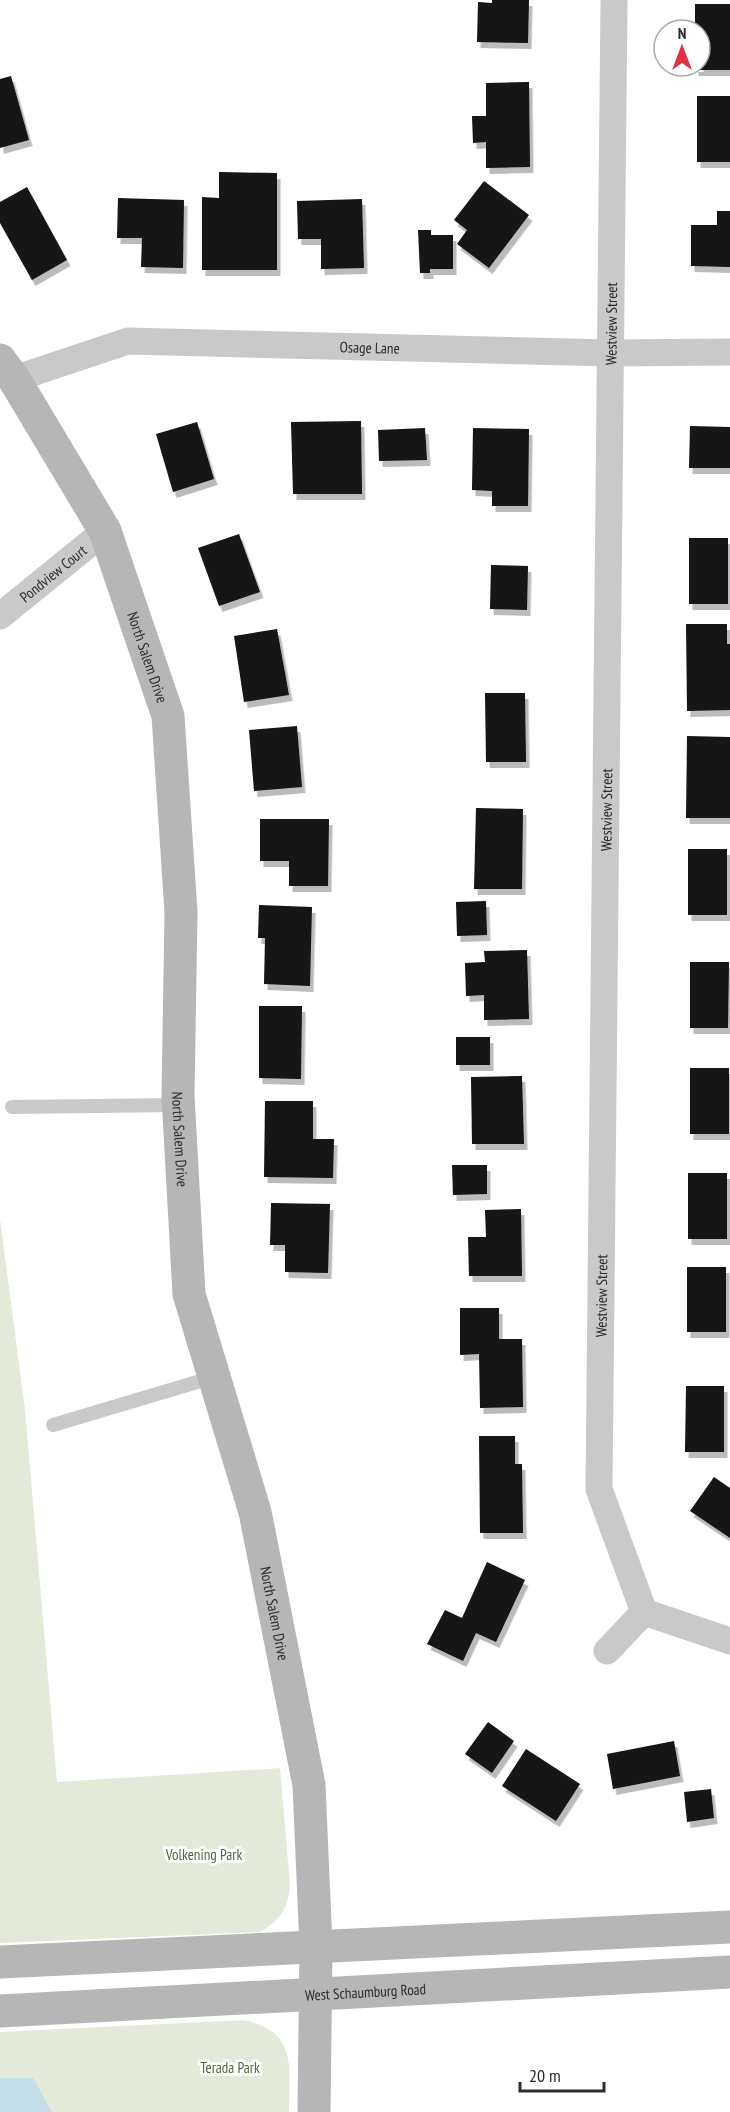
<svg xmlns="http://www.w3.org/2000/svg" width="730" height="2112" viewBox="0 0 730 2112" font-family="'PT Sans Narrow',sans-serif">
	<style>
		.green { fill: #e3eada }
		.water { fill: #c6ddea }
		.building { fill: #131313; filter: url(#shadow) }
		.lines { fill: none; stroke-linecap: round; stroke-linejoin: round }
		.lane { stroke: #c9c9c9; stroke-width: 14 }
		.street { stroke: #c9c9c9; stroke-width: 27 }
		.secondary { stroke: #b6b6b6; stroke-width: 33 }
		.labels { text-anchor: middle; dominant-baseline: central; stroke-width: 6; stroke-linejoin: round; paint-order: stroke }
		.street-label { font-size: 15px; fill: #2c2c2c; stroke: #fff }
		.park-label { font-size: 15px; fill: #51673b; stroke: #fff }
	</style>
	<defs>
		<filter id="shadow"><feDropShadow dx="3.5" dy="6" stdDeviation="0" flood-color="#0004"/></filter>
	</defs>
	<rect width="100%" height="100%" fill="#fff"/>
	<g class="green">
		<path d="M0,1219L25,1410L57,1782L280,1768L290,1885C289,1907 280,1921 260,1932L0,1943Z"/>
		<path d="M243,2020C298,2031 289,2066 289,2112H0V2032Z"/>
	</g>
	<path class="water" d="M0,2078H33L52,2112H0Z"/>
	<g class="building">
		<path d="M492,0H529L528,43L477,42L478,2L492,3Z"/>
		<path d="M695,4H730V70H695V66H700V30H695Z"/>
		<path d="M11,76L29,140L0,148V79Z"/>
		<path d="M529,82L530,167L486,168V142L473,143L472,116H486V83Z"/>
		<rect x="697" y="96" width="33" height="66"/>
		<path d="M219,172L277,173V270H202V197L219,198Z"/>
		<path d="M484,181L529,215L489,268L457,244L467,230L454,220Z"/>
		<path d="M27,187L67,260L32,280L0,223V202Z"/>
		<path d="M118,198L184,200L183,268L141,267L142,238H117Z"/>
		<path d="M362,199L364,268L321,269V239H298L297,201Z"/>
		<path d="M717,211H730V267L691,266V225H717Z"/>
		<path d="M418,230H431V235H453V269H430V273H420Z"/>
		<path d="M361,421L362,494H293L291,422Z"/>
		<path d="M197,422L214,479L173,492L156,434Z"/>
		<path d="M690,426L730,427V468H689Z"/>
		<path d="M425,428L427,460L379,461L378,430Z"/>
		<path d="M473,428L529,429L528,506H492V491L472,490Z"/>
		<path d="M239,534L260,592L219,606L198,548Z"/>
		<rect x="689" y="538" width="39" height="66"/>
		<path d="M491,565L528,566L527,610L490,609Z"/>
		<path d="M686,624H727V644H730V710L687,711Z"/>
		<path d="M277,629L289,695L244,702L234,636Z"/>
		<path d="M485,693H525L526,762H486Z"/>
		<path d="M297,726L302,787L254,791L249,730Z"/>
		<path d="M687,736L730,737V818H686Z"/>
		<path d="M476,808L523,809L522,889H474Z"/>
		<path d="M260,819H329L328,886H289V861H260Z"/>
		<rect x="688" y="849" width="39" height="66"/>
		<path d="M486,901L487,935L457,936L456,902Z"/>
		<path d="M259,905L312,907L310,986L264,984L265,938H258Z"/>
		<path d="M527,950L529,1019L484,1020V995L466,996L465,963L485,962L484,951Z"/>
		<path d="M690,962H729L728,1028H690Z"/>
		<path d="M259,1006H302L301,1079L259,1078Z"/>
		<rect x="456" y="1037" width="34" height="28"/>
		<rect x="690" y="1068" width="39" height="66"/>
		<path d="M522,1076L524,1144H472L471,1077Z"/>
		<path d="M265,1101H313V1139H334L333,1178L264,1177Z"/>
		<path d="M452,1165H487V1194L453,1195Z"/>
		<rect x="688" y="1173" width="39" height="66"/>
		<path d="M271,1203L330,1204L328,1273L285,1272V1245H270Z"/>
		<path d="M521,1209L522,1276H469L468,1237H486L485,1210Z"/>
		<rect x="687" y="1267" width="39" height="65"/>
		<path d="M460,1308H499V1339H522L523,1407L480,1408L479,1354L460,1355Z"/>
		<path d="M686,1386H724V1452H685Z"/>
		<path d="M479,1436H515V1464H522L523,1533H480Z"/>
		<path d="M714,1477L730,1488V1538L690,1511Z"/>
		<path d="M487,1562L525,1580L496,1642L476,1633L463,1661L427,1644L445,1610L462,1618Z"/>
		<path d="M488,1722L514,1741L492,1773L465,1754Z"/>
		<path d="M674,1741L680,1776L613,1789L607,1754Z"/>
		<path d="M526,1749L580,1784L556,1821L502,1786Z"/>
		<path d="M711,1789L714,1818L687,1822L684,1792Z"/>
	</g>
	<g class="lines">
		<g class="lane">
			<path d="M12,1107L178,1105"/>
			<path d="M53,1425L214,1377"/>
		</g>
		<g class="street">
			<path id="s1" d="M14,379L128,341L611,353L730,352"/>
			<path id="s2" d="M0,616L105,531"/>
			<path d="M644,1612L730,1641"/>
			<path id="s3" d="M607,1651L644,1612L599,1489L614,0"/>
		</g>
		<g class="secondary">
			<path id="s4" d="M0,360L14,379L105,531L168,716L181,912L178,1096L189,1294L255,1512L309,1785L316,1946L314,2112"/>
			<path d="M0,1962L730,1927"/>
			<path id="s5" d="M0,2011L730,1972"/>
		</g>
	</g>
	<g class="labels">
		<g class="street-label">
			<text stroke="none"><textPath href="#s3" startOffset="1350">Westview Street</textPath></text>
			<text stroke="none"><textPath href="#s1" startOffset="362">Osage Lane</textPath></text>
			<text stroke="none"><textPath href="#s2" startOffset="68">Pondview Court</textPath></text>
			<text stroke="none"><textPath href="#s4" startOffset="334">North Salem Drive</textPath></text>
			<text stroke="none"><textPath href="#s3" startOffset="864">Westview Street</textPath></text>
			<text stroke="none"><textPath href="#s4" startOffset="820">North Salem Drive</textPath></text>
			<text stroke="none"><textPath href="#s3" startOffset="378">Westview Street</textPath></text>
			<text stroke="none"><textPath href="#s4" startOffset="1306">North Salem Drive</textPath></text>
			<text stroke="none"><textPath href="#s5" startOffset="366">West Schaumburg Road</textPath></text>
		</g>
		<g class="park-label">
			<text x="204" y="1854">Volkening Park</text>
			<text x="230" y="2067">Terada Park</text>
		</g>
	</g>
	<g transform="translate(682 48)"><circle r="28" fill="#ffffff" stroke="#ababab" stroke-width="1.5"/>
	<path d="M0-4.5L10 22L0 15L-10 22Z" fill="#e13145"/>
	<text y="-9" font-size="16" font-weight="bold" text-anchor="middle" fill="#2c2c2c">N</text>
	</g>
	<path d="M520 2082v9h84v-9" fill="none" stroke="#2c2c2c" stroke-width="3"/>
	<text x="529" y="2082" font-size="18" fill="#2c2c2c" stroke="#ffffff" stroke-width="4.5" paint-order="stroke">20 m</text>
</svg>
